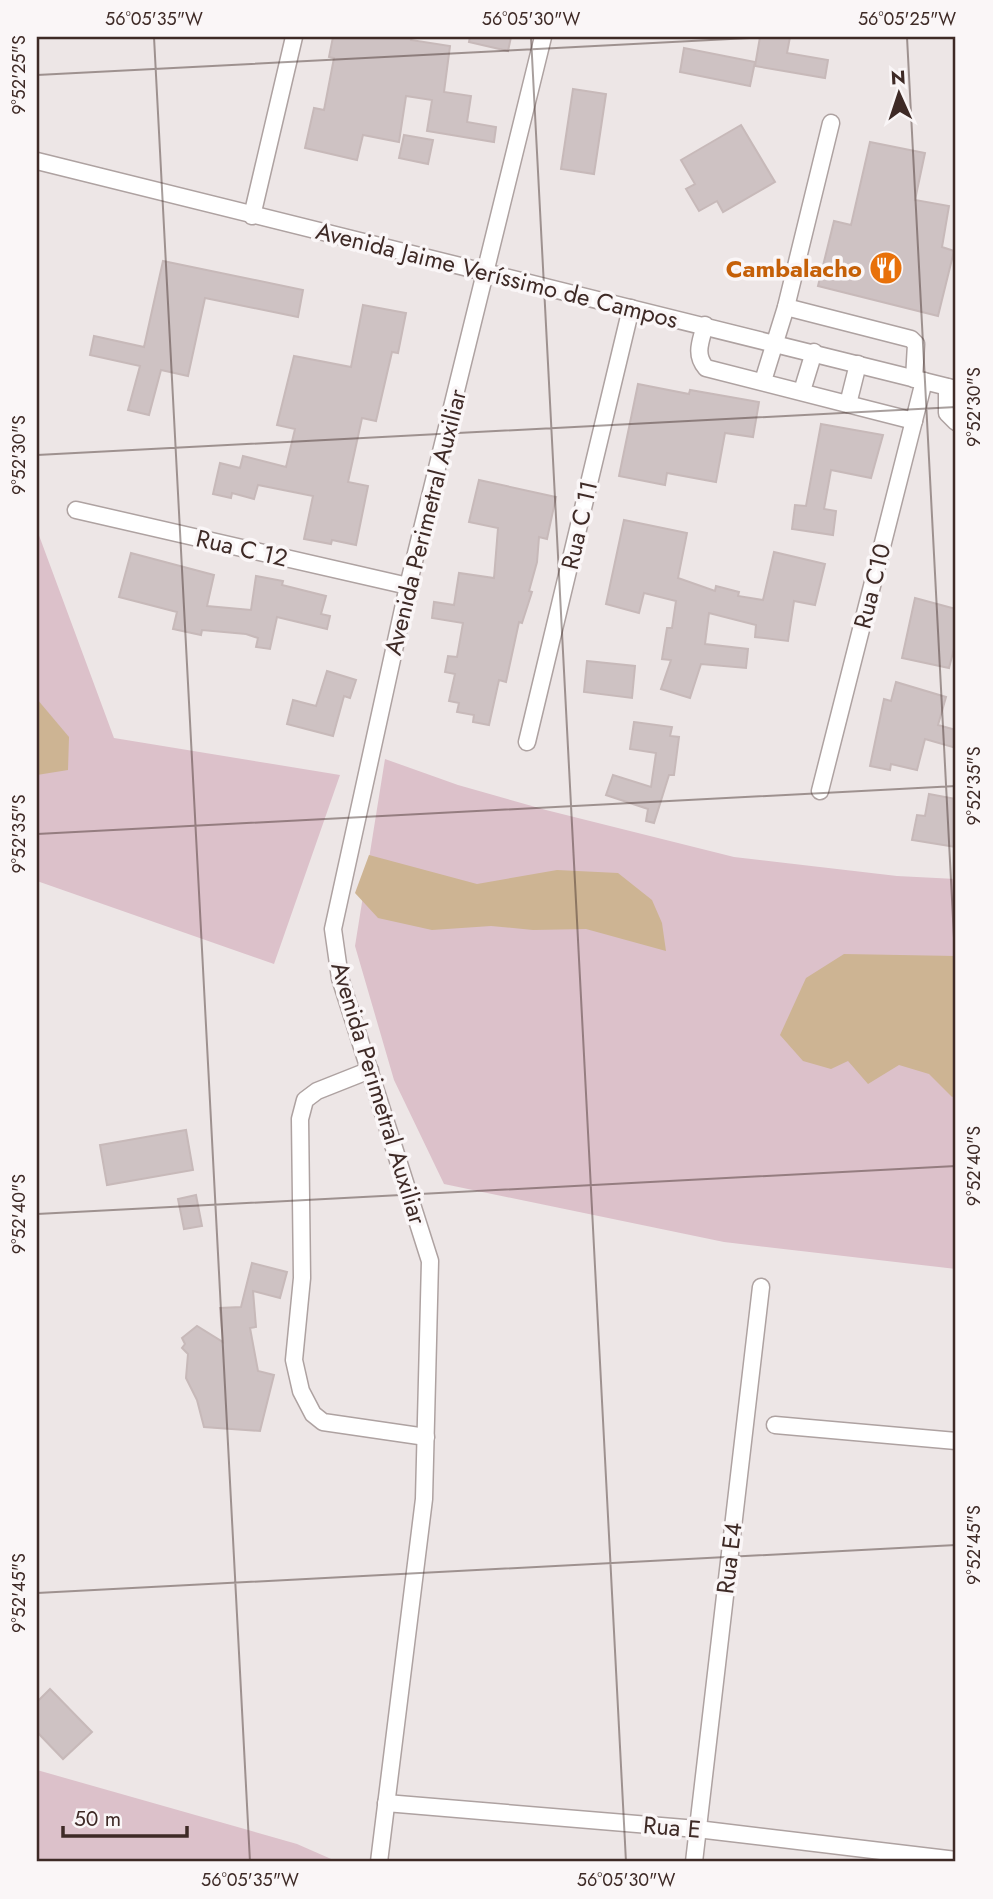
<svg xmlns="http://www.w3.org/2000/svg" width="993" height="1899" viewBox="0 0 993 1899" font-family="Jost,sans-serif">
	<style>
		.green { fill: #dcc1ca }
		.water { fill: #cdb493 }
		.building { fill: #cec2c3; stroke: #c7b9b9; stroke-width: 2 }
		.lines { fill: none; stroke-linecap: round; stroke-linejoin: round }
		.minor-casing { stroke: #aea2a1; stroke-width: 19 }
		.minor { stroke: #fff; stroke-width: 16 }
		.ticks { fill: none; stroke: #3e2a26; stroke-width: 2; stroke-opacity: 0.45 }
		.labels { text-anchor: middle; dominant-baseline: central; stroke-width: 7; stroke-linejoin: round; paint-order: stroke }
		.food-label { font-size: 24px; font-weight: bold; fill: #c56008; stroke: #faf6f7; text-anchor: end }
		.street-label { font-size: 24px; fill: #3e2a26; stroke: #faf6f7 }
		.neatline { fill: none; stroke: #3e2a26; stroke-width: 2.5 }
		.ticks-label { font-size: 18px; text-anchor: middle; fill: #3e2a26 }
	</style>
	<rect width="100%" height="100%" fill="#ede6e6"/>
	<g class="green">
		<path d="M37,530L114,738L340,775L274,964L37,881Z"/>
		<path d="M385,759L458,785L546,810L734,857L897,876L956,879V1269L724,1242L444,1184L394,1080L355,946Z"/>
		<path d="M37,1770L297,1844L338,1862H37Z"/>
	</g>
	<g class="water">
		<path d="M37,699L69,737L68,770L37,775Z"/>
		<path d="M369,855L477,884L557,870L618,873L652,900L662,923L666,951L586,929L533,930L491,926L432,930L378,918L355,893Z"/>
		<path d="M844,954L956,956V1095L952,1097L929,1074L899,1065L868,1084L848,1061L831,1069L803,1061L780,1035L806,978Z"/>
	</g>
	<g class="building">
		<path d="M333,37H412L411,40L450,46L444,92L471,96L467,122L496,127L494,142L427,131L432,100L406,96L399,142L363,135L357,160L305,148L314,108L324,110L334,58L329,57Z"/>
		<path d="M470,37H511L508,51L469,42Z"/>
		<path d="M760,37H790L787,53L828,60L825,78L755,66Z"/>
		<path d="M684,48L755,62L750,86L680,72Z"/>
		<path d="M573,89L606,94L594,174L561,169Z"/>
		<path d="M741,125L775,182L723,212L717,201L699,211L686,189L695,184L681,160Z"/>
		<path d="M404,135L433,140L428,164L399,158Z"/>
		<path d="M870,142L925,153L915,200L949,206L942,247L954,251L938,316L818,286L834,221L851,225Z"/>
		<path d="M163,261L303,290L298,317L205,298L188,376L161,370L149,415L128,410L140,366L90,355L94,336L144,347Z"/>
		<path d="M363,305L406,313L398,353L392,352L376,421L362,418L348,482L368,486L356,545L332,540L331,544L304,539L313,496L258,485L254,499L232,493L231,498L213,494L220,463L240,468L243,456L286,467L295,429L277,425L294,356L351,367Z"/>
		<path d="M638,384L689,394L690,390L759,402L753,437L725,433L716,482L667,473L665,485L619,476Z"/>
		<path d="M821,424L883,435L871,478L831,470L824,509L836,511L833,535L792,529L795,505L806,506Z"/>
		<path d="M479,480L556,497L547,539L539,537L537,562L529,591L532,592L522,623L519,622L506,682L499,680L489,725L473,722L474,715L457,712L459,703L449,701L455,674L445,672L448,656L457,657L463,623L432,618L434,602L454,605L459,573L494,578L498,528L469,522Z"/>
		<path d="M624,520L687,533L678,578L715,591L716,586L739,592L738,596L763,600L774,552L825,564L815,605L794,601L788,641L755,637L756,625L709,613L705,644L748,649L746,668L701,664L690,698L661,689L671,660L662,659L667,628H672L676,601L644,593L639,613L606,604Z"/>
		<path d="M131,553L214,575L207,606L251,610L256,576L283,581L282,585L326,596L321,614L330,616L327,629L277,617L270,649L256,647L258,638L246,634L202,630L201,635L173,629L177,612L119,597Z"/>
		<path d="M915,598L956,609V641L949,668L902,658Z"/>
		<path d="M587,661L635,666L632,698L584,692Z"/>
		<path d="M327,671L356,680L350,698L344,696L333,736L287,724L293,700L316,706Z"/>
		<path d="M896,682L946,697L938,725L956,730V748L925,739L917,770L891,764L890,770L870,766L884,699L891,701Z"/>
		<path d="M634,722L672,727L670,736L679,737L674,775H669L654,823L646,821L648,809L606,795L613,775L651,787L656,753L630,749Z"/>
		<path d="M929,794L956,799V847L912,840L917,815L925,816Z"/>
		<path d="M186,1130L193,1170L107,1185L100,1145Z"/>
		<path d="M196,1195L202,1226L184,1229L178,1199Z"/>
		<path d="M252,1263L287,1272L280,1298L253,1291L256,1327L250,1328L258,1371L274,1375L260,1431L204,1427L197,1400L186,1378L188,1354L182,1348L185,1344L182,1338L197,1326L223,1342L220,1308L241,1307Z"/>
		<path d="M50,1689L92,1732L63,1759L37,1732V1702Z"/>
	</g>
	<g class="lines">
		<defs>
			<g id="minor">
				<path d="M37,161L956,389"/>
				<path d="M252,216L294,37"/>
				<path d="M786,307L911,339L916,344L914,379"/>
				<path d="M705,325C701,341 694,354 706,368L914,421"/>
				<path d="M763,381L786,307L831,123"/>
				<path d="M947,387V413L956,422"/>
				<path d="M802,391L814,352"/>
				<path d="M848,404L858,364"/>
				<path d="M76,510L408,586"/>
				<path d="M527,742L631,308"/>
				<path d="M820,791L924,381"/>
				<path d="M370,1070L317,1091L305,1100L300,1119L302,1278L294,1360L301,1391L313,1414L323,1422L426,1437"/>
				<path d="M775,1425L956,1441"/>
				<path d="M386,1803L697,1829L956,1860"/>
				<path d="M379,1862L424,1499L430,1261L340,978L333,929L408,586L543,37"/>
				<path d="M694,1862L761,1287"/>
			</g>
		</defs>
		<use href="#minor" class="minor-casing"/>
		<use href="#minor" class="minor"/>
	</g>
	<path class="ticks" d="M154,37L250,1862M531,37L626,1862M907,37L956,976M37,75L769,37M37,455L956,407M37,834L956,786M37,1214L956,1166M37,1593L956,1545"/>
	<defs>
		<symbol id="restaurant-disc" viewBox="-11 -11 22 22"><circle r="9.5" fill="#e8710a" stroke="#faf6f7"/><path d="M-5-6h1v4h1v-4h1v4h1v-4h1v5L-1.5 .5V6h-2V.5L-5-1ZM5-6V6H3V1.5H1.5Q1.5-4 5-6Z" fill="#fff"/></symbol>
	</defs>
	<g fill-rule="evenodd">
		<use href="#restaurant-disc" x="867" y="249" width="38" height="38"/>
	</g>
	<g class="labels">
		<g class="food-label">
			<text x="862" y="268">Cambalacho</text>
		</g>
		<g class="street-label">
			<text transform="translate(497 275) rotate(14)">Avenida Jaime Veríssimo de Campos</text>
			<text transform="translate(425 522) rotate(-76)">Avenida Perimetral Auxiliar</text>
			<text transform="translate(579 525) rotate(-77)">Rua C 11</text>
			<text transform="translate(242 548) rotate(13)">Rua C 12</text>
			<text transform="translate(872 586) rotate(-76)">Rua C10</text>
			<text transform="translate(379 1093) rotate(73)">Avenida Perimetral Auxiliar</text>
			<text transform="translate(729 1558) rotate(-83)">Rua E4</text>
			<text transform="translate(672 1827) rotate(5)">Rua E</text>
		</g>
	</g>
	<rect width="993" height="1899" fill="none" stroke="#faf6f7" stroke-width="77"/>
	<g transform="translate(899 94) rotate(357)" stroke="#faf6f7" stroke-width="5" paint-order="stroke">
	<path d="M0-5L12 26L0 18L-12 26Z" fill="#3e2a26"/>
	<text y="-10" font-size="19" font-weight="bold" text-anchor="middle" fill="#3e2a26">N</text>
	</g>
	<path d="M63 1826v10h124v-10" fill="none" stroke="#3e2a26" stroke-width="3.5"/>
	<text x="74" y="1826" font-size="21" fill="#3e2a26" stroke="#faf6f7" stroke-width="5" paint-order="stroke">50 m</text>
	<rect x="38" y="38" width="916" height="1822" class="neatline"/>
	<g class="ticks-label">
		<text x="154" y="25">56°05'35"W</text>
		<text x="531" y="25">56°05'30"W</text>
		<text x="907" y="25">56°05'25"W</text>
		<text transform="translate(19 75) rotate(-90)" y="6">9°52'25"S</text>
		<text transform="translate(974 407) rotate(-90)" y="6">9°52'30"S</text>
		<text transform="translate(19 455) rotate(-90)" y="6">9°52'30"S</text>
		<text transform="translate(974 786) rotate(-90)" y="6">9°52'35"S</text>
		<text transform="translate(19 834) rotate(-90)" y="6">9°52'35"S</text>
		<text transform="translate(974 1166) rotate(-90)" y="6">9°52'40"S</text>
		<text transform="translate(19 1214) rotate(-90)" y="6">9°52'40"S</text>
		<text transform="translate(974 1545) rotate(-90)" y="6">9°52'45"S</text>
		<text transform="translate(19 1593) rotate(-90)" y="6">9°52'45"S</text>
		<text x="250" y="1886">56°05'35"W</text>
		<text x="626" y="1886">56°05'30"W</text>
	</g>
</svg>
